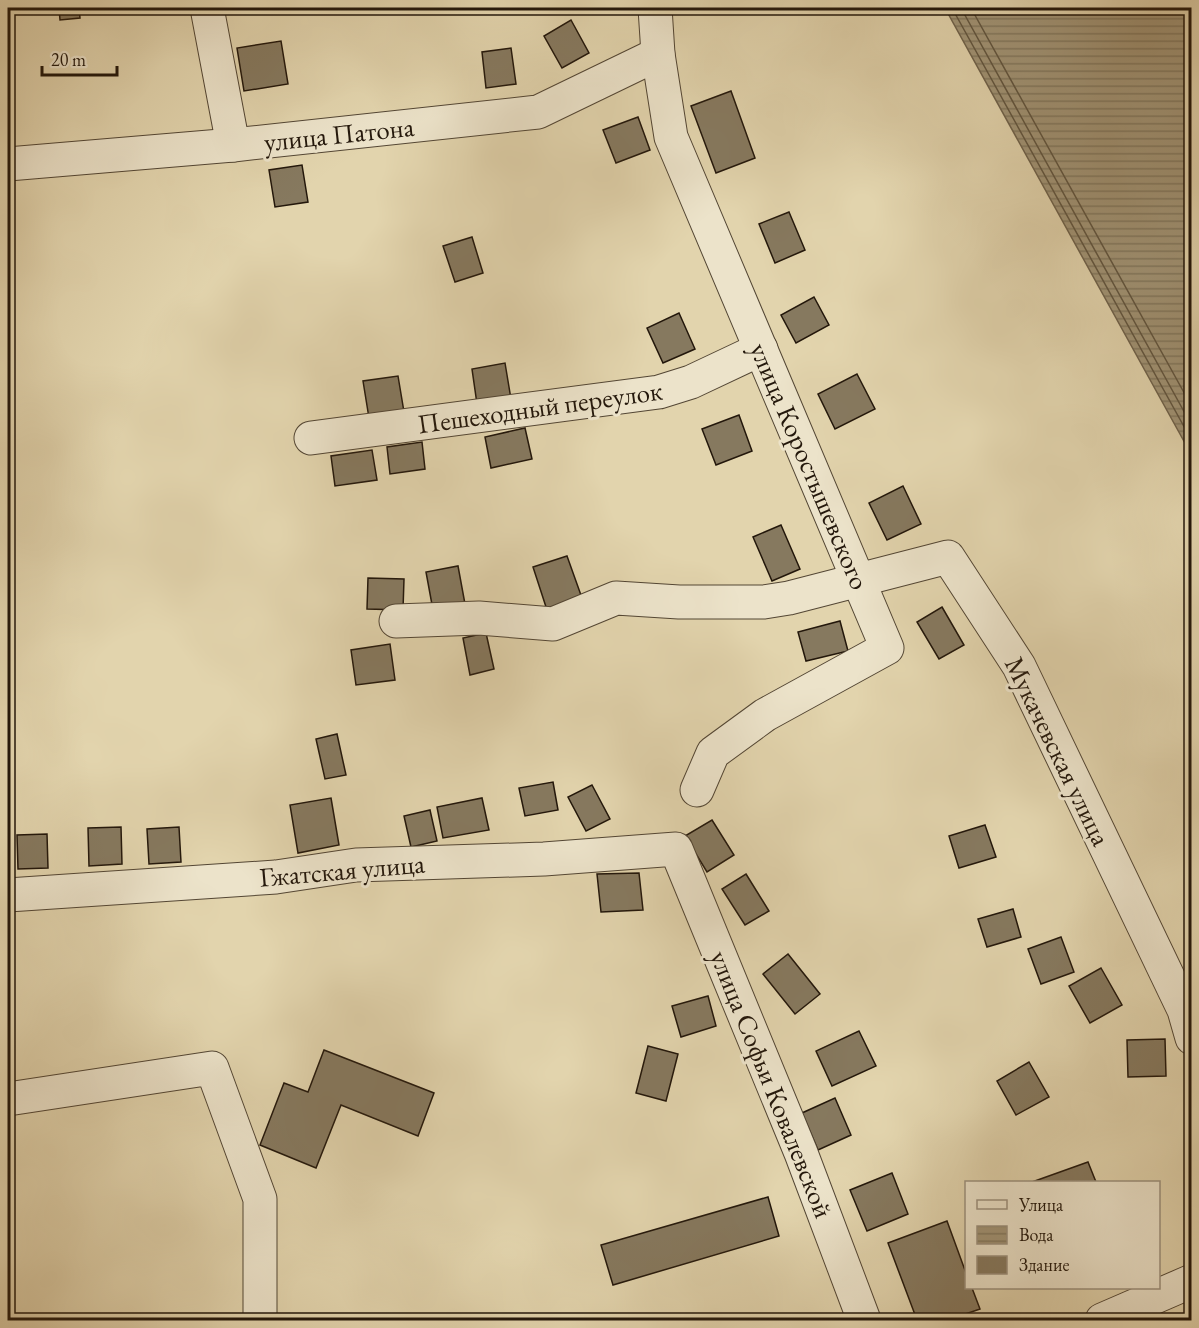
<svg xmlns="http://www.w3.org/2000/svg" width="1199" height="1328" viewBox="0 0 1199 1328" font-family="'EB Garamond',serif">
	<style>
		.water { fill: url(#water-rules); stroke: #6f624b; stroke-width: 1.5 }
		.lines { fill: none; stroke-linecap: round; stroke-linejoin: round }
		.shore { stroke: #625640; stroke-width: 1.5 }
		.building { fill: #86795f; stroke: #23170b; stroke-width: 1.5 }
		.minor-casing { stroke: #534634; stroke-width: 35 }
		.minor { stroke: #ece3ca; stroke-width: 33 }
		.labels { text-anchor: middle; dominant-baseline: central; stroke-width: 6; stroke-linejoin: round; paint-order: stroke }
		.street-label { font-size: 27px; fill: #23170b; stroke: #ece3ca }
	</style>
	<defs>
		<pattern id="water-rules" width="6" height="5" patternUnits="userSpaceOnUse" patternTransform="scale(1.5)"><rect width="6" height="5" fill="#a19476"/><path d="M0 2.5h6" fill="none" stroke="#83785f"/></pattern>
	</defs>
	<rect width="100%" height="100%" fill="#e2d4ad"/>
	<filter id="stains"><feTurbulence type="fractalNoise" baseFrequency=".00333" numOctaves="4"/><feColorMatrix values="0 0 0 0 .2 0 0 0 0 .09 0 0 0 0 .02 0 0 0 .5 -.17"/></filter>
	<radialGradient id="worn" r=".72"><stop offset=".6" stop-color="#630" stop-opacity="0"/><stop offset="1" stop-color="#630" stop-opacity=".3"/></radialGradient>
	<path class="water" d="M945,8H1191V454Z"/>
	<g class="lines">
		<g class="shore">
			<path d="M952,8L1192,441"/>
			<path d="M961,8L1192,426"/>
			<path d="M971,8L1192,407"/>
		</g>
	</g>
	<g class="building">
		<path d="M59,8H79L80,18L60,20Z"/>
		<path d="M571,20L589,53L562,68L544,36Z"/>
		<path d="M281,41L288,84L244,91L237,48Z"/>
		<path d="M511,48L516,84L486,88L482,52Z"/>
		<path d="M731,91L755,158L716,173L691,106Z"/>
		<path d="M638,117L650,150L616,163L603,130Z"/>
		<path d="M302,165L308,202L275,207L269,170Z"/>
		<path d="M789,212L805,250L775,263L759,224Z"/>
		<path d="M472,237L483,273L455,282L443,246Z"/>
		<path d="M814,297L829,325L796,343L781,315Z"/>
		<path d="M679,313L695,349L663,363L647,328Z"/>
		<path d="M505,363L511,399L477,404L472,369Z"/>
		<path d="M857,374L875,409L835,429L818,394Z"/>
		<path d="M398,376L404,412L369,418L363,381Z"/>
		<path d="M739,415L752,451L716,465L702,429Z"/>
		<path d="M525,428L532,459L491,468L485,437Z"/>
		<path d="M422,442L425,469L390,474L387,447Z"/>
		<path d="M372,450L377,480L335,486L331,456Z"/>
		<path d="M903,486L921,524L887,540L869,503Z"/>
		<path d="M781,525L800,569L772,581L753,537Z"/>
		<path d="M567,556L582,598L547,610L533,567Z"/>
		<path d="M458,566L465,604L433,610L426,572Z"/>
		<path d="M368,578L404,579L403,610L367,609Z"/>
		<path d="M942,607L964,645L939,659L917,622Z"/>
		<path d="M840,621L848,651L806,661L798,632Z"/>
		<path d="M486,633L494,669L470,675L463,638Z"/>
		<path d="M390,644L395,680L356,685L351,650Z"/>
		<path d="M337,734L346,775L325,779L316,739Z"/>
		<path d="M553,782L558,810L525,816L519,788Z"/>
		<path d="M592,785L610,819L586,831L568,797Z"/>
		<path d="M331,798L339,845L298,853L290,805Z"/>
		<path d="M482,798L489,830L443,838L437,807Z"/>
		<path d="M430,810L437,841L411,847L404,816Z"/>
		<path d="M712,820L734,855L707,872L685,836Z"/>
		<path d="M985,825L996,857L959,868L949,836Z"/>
		<path d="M121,827L122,864L89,866L88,828Z"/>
		<path d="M179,827L181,862L149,864L147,829Z"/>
		<path d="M47,834L48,868L18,869L17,835Z"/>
		<path d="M639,873L643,910L601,912L597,874Z"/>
		<path d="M746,874L769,911L745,925L722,889Z"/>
		<path d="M1013,909L1021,937L987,947L978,919Z"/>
		<path d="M1061,937L1074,972L1041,984L1028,949Z"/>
		<path d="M788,954L820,994L795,1014L763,974Z"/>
		<path d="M1101,968L1122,1005L1090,1023L1069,986Z"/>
		<path d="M708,996L716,1026L681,1037L672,1006Z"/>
		<path d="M859,1031L876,1066L832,1086L816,1051Z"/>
		<path d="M1165,1039L1166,1076L1128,1077L1127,1040Z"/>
		<path d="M648,1046L678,1054L666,1101L636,1093Z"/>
		<path d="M324,1050L434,1093L418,1136L341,1105L316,1168L260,1145L284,1083L308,1092Z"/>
		<path d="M1029,1062L1049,1097L1016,1115L997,1081Z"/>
		<path d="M835,1098L851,1135L818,1150L802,1113Z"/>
		<path d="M1088,1162L1096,1182H1032Z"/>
		<path d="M892,1173L908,1214L867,1231L850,1190Z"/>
		<path d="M768,1197L779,1236L613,1285L601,1245Z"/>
		<path d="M947,1221L966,1273V1288H972L980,1309L948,1320H917L888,1243Z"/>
	</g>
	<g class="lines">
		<defs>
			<g id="minor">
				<path d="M207,8L233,145"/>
				<path d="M655,8L658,54L671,137L887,648L765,715L713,753L697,790"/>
				<path d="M8,164L233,145L538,112L658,54"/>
				<path d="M311,438L659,392L691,382L761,349"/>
				<path d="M396,621L479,618L553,624L616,598L679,602H764L789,598L948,557L1019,666L1184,1010L1192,1038"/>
				<path d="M8,895L276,877L356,865L544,859L676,849L801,1153L864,1320"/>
				<path d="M8,1099L212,1068L260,1199V1320"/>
				<path d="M1102,1320L1192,1281"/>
			</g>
		</defs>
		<use href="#minor" class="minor-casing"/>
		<use href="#minor" class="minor"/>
	</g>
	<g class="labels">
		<g class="street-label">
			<text transform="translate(339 134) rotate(-6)">улица Патона</text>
			<text transform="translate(540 407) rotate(-8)">Пешеходный переулок</text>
			<text transform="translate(810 466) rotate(67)">улица Коростышевского</text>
			<text transform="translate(1058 751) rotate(64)">Мукачевская улица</text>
			<text transform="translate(342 870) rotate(-5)">Гжатская улица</text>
			<text transform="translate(772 1084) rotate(68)">улица Софьи Ковалевской</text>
		</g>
	</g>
	<rect width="1199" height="1328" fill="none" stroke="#e2d4ad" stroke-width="30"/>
	<rect x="9" y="9" width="1181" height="1310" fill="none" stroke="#23170b" stroke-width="3"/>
	<rect x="15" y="15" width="1169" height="1298" fill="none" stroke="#23170b" stroke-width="1.5"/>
	<rect x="965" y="1181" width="195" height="108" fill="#ece3ca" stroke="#9c917e" stroke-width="1.5"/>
	<rect x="977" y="1200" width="30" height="9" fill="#ece3ca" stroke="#9c917e" stroke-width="1.5"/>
	<text x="1019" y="1211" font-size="18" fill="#23170b">Улица</text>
	<rect x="977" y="1226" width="30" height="18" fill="url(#water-rules)" stroke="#9c917e" stroke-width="1.5"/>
	<text x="1019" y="1241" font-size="18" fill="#23170b">Вода</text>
	<rect x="977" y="1256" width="30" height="18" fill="#86795f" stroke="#9c917e" stroke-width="1.5"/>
	<text x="1019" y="1271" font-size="18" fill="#23170b">Здание</text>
	<path d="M42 66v9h75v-9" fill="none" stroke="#23170b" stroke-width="3"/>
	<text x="51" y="66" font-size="18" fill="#23170b" stroke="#ece3ca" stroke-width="4.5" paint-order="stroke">20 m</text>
	<rect width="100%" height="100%" filter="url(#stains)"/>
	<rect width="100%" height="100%" fill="url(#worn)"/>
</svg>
